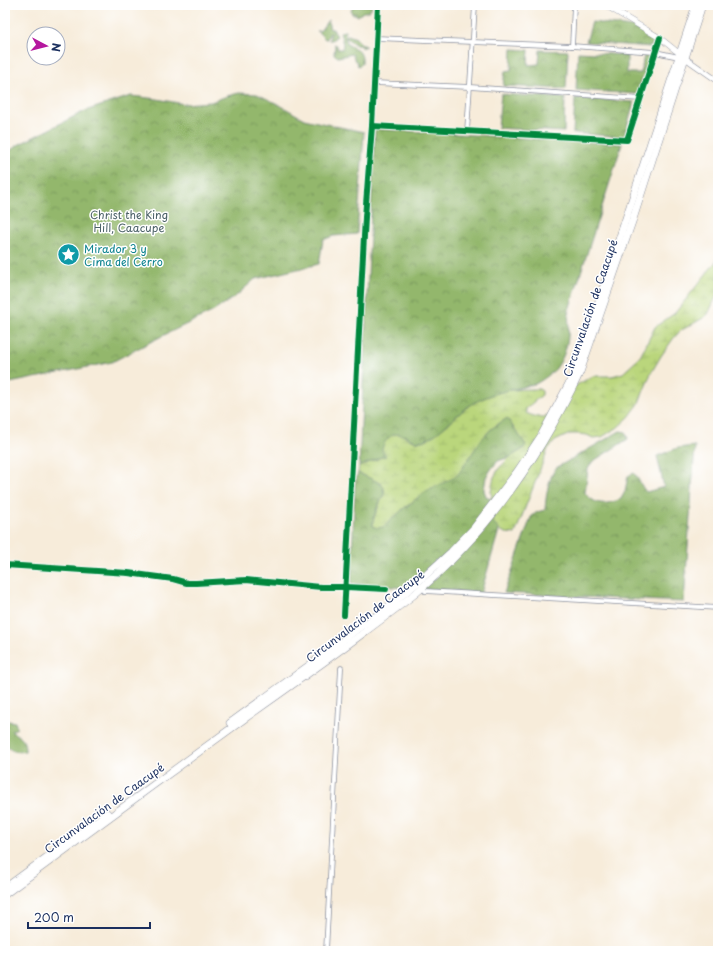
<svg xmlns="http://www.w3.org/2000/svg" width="723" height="956" viewBox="0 0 723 956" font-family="'Playpen Sans',sans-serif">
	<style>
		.forest { fill: url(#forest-crowns); stroke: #577365 }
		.wetland { fill: url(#wetland-marsh); stroke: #6a826d }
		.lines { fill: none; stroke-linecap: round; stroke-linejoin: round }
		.minor-casing { stroke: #898e9c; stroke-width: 5.5 }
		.tertiary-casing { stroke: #898e9c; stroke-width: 6 }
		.trunk-casing { stroke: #898e9c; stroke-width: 8 }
		.minor { stroke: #fff; stroke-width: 4 }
		.tertiary { stroke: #fff; stroke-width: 5 }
		.trunk { stroke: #fff; stroke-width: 7 }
		.cycleway-casing { stroke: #fff; stroke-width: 8 }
		.cycleway { stroke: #00873e; stroke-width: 6 }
		.labels { text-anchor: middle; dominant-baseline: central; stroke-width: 3; stroke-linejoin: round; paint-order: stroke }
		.park-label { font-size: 11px; fill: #4b6167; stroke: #fff }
		.culture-label { font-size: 11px; fill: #0d838f; stroke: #fff; text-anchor: start }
		.street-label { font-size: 11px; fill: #1b2f5e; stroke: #fff }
	</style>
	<defs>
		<pattern id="forest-crowns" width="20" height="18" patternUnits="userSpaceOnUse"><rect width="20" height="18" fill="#93b76c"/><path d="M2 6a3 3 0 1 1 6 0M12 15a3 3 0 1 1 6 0" fill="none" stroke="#77955c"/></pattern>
		<pattern id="wetland-marsh" width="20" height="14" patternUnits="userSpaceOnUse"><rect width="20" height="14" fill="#bad67c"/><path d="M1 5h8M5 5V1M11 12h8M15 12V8" fill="none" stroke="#9fb86e"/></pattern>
	</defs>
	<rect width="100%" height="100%" fill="#fff"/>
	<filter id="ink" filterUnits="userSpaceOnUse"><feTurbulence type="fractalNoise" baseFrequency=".025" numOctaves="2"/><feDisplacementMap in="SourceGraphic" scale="8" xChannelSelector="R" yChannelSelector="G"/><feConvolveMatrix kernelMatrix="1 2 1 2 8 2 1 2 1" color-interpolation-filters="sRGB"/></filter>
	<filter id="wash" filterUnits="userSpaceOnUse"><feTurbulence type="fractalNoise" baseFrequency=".012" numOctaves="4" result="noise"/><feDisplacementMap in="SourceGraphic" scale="16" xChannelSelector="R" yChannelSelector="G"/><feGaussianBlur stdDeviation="0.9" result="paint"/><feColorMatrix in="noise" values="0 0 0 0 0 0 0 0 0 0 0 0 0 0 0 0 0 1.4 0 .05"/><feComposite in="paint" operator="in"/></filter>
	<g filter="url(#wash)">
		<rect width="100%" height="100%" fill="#f7ecda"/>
		<g class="forest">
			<path d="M353,5H371L372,7C370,11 367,12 363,12L358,16L355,14H352L351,11L353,7Z"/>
			<path d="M328,20L330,29H333L335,33L337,36L332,40H329L331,33L329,34L327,39H325L317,31H320Z"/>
			<path d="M592,22L632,27L639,30L654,40L651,47L586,42Z"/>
			<path d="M345,31V36L348,35L356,38L361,44L366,46L362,48V46L356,45L345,37L348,45C358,49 363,52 362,64L358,66L357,62L355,61L352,54L338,57L334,54L335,45L334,44L337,45L338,49H342L343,44L340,32Z"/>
			<path d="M512,49L529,50L528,65L539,64L540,50L568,51L566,89L503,86L505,71L511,70Z"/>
			<path d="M578,52L627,55V73H641L644,54L650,55L637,94L576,90Z"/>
			<path d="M239,93L257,94L278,104L304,119L335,126L364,132L357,234L333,236L323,240L319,264L255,279L236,296L214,311L160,337L112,362L5,384V154L18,145L85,111L131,96L157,99L184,104L211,102L227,96Z"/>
			<path d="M501,94L565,98L564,132L498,128Z"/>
			<path d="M575,98L634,102L624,137L573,133Z"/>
			<path d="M375,129L622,144L568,313C570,331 568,352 557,367C554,372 540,382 535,384C513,390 487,393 468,407C455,415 440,434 427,439C418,443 411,441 404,435L386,456L379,458L359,467Z"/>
			<path d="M507,418L526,445L522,450L510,457L498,461L492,468L486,477L484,490L486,496L492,499L494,504L493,522L499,530L481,593L351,584L355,483L358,473C363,475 377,481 381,484C389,491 380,500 377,508C375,514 373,519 373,526L383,527L402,510L425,492L435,487L473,452L481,440L491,429Z"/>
			<path d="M620,431L626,432L628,439L592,462L588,469L585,493C596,506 606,505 621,499L625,491L628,476L634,473C639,479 641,486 646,492L664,487L657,456L678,448L695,446L684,602L504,593L531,517L537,512L545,510C546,496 548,479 556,468Z"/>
			<path d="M5,721H8L15,722L17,728L11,731C21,738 25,738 25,751C17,753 11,751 5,745Z"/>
		</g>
		<path class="wetland" d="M718,259V293L708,314L705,317L680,331L673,339L661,356L651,373L638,405L629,417L617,428L602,437L593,438L587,435L579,434H570L555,441L548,449L515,534L506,533L499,530L493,522L492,499L491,492L492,485L494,477L499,468L510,457L522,450L526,445L507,418L491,429L481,440L457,476L425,492L402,510L383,527L377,528L373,526C373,519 375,514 378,508C380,500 389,491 381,484C377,481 363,475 358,473L359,467L379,458L386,456L382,450C384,440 393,430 404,436C408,437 410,441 415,441C418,442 424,441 427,439C439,434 455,417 466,408C476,400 498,392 511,390C521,389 530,389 539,389L542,391V395L530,405L526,409V413L531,415L542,418L557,410L571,388L593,376H612L623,373L635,362L641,355L655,327L675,313Z"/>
	</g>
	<g filter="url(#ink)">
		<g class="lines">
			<defs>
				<g id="minor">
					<path d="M376,38L572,46L655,52L679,57"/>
					<path d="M572,46L574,5"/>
					<path d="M374,83L470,87L640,99"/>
					<path d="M372,126L627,140L660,38"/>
					<path d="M467,132L475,5"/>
					<path d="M5,565L128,573L173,579L187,583H196L246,580L321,587H346L386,589"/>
					<path d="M425,591L718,608"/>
					<path d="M344,615L365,217L372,126L378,5"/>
					<path d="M326,951L341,668"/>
				</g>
				<g id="tertiary">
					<path d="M605,5L660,38L680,54"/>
					<path d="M685,58L718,81"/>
				</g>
				<g id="trunk">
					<path d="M230,723L329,651L356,630L383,611L417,583L451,552L474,528L517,472L541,436L572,378L587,337L696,5"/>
					<path d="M5,888L107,813"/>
					<path d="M5,894C85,835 164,777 244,719C285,690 326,661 366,631C383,618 400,606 416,593C487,533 541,455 580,372L634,216L702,5"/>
				</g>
			</defs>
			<use href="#minor" class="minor-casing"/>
			<use href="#tertiary" class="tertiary-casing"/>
			<use href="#trunk" class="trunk-casing"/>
			<use href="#minor" class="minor"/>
			<use href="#tertiary" class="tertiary"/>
			<use href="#trunk" class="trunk"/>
			<defs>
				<g id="cycleway">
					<path d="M372,126L627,140L660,38"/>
					<path d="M5,565L128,573L173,579L187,583H196L246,580L321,587H346L386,589"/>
					<path d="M344,615L365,217L372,126L378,5"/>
				</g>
			</defs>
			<use href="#cycleway" class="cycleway-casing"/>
			<use href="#cycleway" class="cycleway"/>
		</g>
	</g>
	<defs>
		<symbol id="sight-disc" viewBox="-11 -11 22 22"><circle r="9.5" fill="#0f9aa8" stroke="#fff"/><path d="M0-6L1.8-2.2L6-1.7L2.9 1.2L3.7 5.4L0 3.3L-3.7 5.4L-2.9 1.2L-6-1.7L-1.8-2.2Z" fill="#fff"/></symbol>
	</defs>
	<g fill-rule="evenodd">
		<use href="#sight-disc" x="56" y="242" width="25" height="25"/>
	</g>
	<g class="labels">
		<g class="park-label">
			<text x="129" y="214">Christ the King<tspan x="129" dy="13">Hill, Caacupe</tspan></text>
		</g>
		<g class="culture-label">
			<text x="84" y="248">Mirador 3 y<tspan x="84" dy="13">Cima del Cerro</tspan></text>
		</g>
		<g class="street-label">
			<text transform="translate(590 308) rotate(-71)">Circunvalación de Caacupé</text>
			<text transform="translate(365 616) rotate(-37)">Circunvalación de Caacupé</text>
			<text transform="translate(104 808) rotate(-36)">Circunvalación de Caacupé</text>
		</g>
	</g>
	<rect width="723" height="956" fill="none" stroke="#fff" stroke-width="20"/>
	<g transform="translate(46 46) rotate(97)"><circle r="19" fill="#ffffff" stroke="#a4acbf"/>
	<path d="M0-3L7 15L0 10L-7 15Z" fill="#b5179e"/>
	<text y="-6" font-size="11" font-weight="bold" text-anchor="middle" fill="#1b2f5e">N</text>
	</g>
	<path d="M28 922v6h122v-6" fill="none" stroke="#1b2f5e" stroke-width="2"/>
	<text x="34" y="922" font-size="12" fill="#1b2f5e" stroke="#ffffff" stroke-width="3" paint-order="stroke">200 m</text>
</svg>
